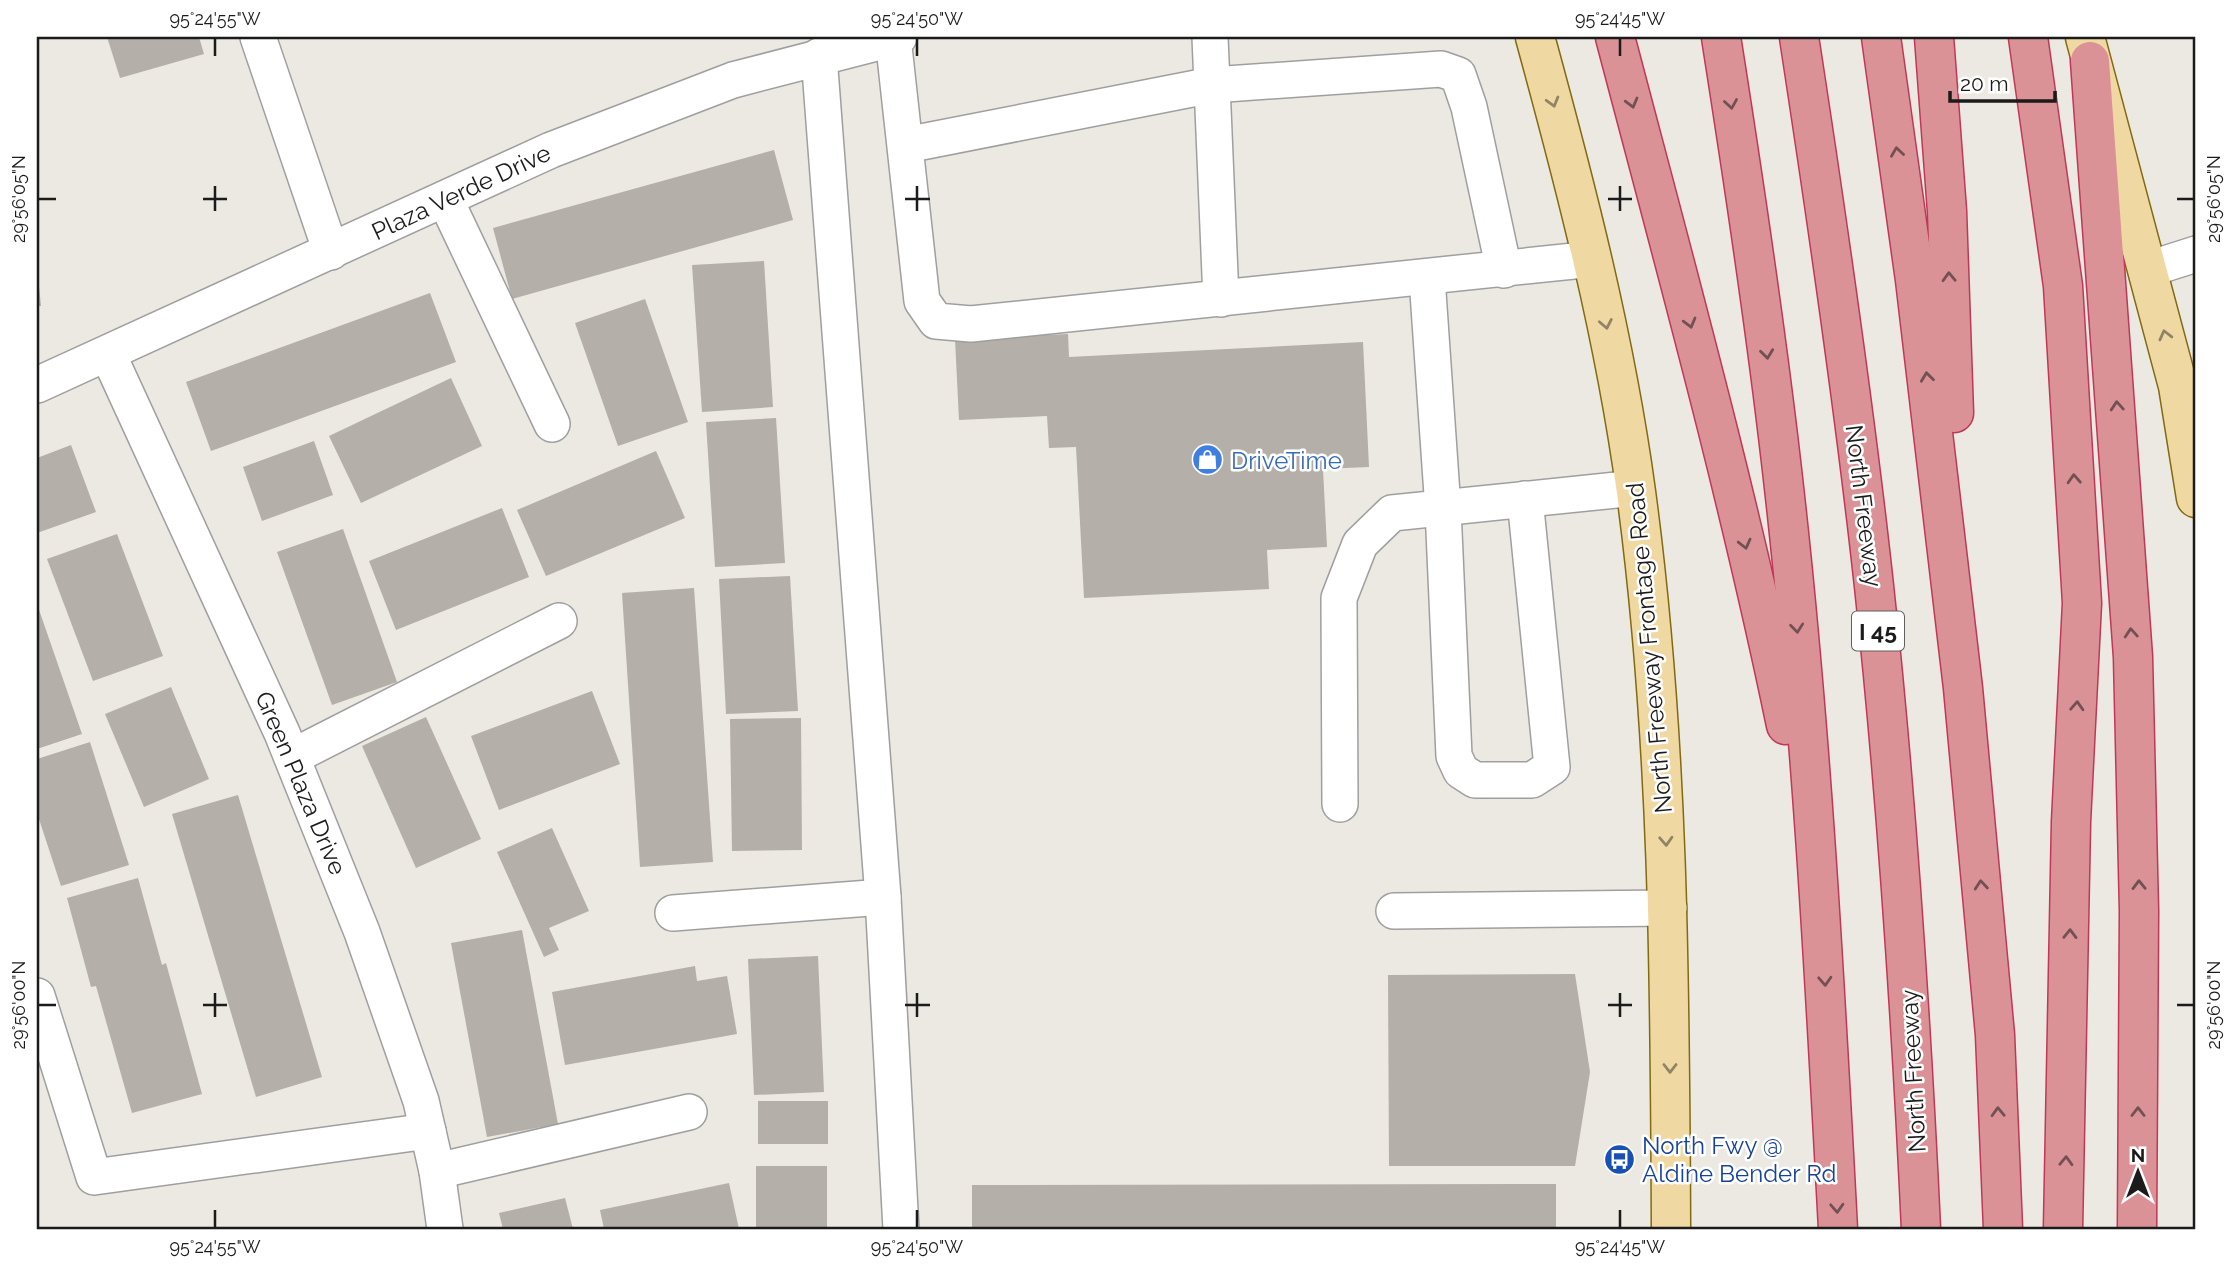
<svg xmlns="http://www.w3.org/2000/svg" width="2233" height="1266" viewBox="0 0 2233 1266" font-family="Raleway,sans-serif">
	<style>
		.building { fill: #b4afa8 }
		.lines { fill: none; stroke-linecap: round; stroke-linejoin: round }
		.minor-casing { stroke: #9f9f9f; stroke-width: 38 }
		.major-casing { stroke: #816a11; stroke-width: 41 }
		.highway-casing { stroke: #c03856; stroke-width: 41 }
		.minor { stroke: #fff; stroke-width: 35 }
		.major { stroke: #f0d8a3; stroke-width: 38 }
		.highway { stroke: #da9297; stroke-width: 38 }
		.oneway { stroke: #908366 }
		.oneway2 { stroke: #715153 }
		.ticks { fill: none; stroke: #1b1b1b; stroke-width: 2.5 }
		.labels { text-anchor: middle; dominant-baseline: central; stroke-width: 5; stroke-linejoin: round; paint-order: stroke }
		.shield { fill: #fff; stroke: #5f5f5f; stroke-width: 2 }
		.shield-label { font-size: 23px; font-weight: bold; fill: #1b1b1b }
		.street-label { font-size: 24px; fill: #1b1b1b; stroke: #fff }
		.shop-label { font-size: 24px; fill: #366cbe; stroke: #fff; text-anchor: start }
		.transit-label { font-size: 24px; fill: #164399; stroke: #fff; text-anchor: start }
		.neatline { fill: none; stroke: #1b1b1b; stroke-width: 2.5 }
		.ticks-label { font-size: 18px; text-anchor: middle; fill: #1b1b1b }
	</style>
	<rect width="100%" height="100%" fill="#ebe9e2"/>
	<g class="building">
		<path d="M107,37H199L204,54L120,78Z"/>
		<path d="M774,150L793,220L512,299L493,228Z"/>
		<path d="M764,261L773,407L702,412L692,265Z"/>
		<path d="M37,267L41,306H37Z"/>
		<path d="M430,293L456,362L211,451L186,382Z"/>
		<path d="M645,299L688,422L618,446L575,323Z"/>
		<path d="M1068,334L1069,357L1363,342L1369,467L1323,469L1327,547L1267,550L1269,589L1084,598L1076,447L1049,448L1047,416L959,420L955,339Z"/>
		<path d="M451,378L482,446L361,503L329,436Z"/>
		<path d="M776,418L785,563L715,567L706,422Z"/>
		<path d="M314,441L333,495L262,521L243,467Z"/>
		<path d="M71,445L96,512L37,533V458Z"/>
		<path d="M656,451L685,518L546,576L517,510Z"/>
		<path d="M502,508L529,577L396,630L369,561Z"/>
		<path d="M343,529L397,682L332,705L277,552Z"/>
		<path d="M117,534L163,656L93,681L47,559Z"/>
		<path d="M790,576L798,711L726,714L719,579Z"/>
		<path d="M694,588L713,862L640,867L622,593Z"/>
		<path d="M37,604L82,734L37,749Z"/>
		<path d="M171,687L209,779L144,807L105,714Z"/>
		<path d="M592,691L620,764L499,810L471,736Z"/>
		<path d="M426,717L481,839L416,868L362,746Z"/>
		<path d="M801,718L802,850L732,851L730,719Z"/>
		<path d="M90,742L129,865L61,886L37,813V759Z"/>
		<path d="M238,795L322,1077L256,1097L172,814Z"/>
		<path d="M552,828L589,911L549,928L559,950L544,957L497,852Z"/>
		<path d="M138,878L162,965L166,963L202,1094L132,1113L96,986L91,987L67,898Z"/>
		<path d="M522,930L558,1124L487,1137L451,943Z"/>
		<path d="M818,956L824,1092L754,1095L748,959Z"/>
		<path d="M695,966L697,981L727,976L737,1034L565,1065L552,992Z"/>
		<path d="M1575,974L1590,1072L1575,1166H1389L1388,975Z"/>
		<rect x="758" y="1101" width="70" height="43"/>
		<rect x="756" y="1166" width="71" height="63"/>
		<path d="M729,1183L739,1229H604L600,1210Z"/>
		<path d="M1556,1184V1229H972V1185Z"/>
		<path d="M565,1198L573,1229H503L499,1213Z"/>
	</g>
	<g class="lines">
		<defs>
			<g id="minor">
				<path d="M258,37L331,252"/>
				<path d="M1210,37L1221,299"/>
				<path d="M893,38L922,301L936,321L971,324L1593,259"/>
				<path d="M819,56L883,897L901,1229"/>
				<path d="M906,145L1212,85L1441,69L1458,75L1469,107L1504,270"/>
				<path d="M445,199L552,424"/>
				<path d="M2149,269L2196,254"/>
				<path d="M1427,278L1443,509L1454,756L1461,771L1475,780H1532L1552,767L1525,499"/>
				<path d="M108,354L282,733L362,932L421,1101L437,1171L445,1229"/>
				<path d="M37,385L551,150L733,80L899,37"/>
				<path d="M292,757L559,621"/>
				<path d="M1340,804L1339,598L1360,544L1392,513L1636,488"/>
				<path d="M1394,911L1669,908"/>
				<path d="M673,913L883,897"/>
				<path d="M37,996L94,1177L428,1131"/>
				<path d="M437,1171L689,1112"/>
			</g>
			<g id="major">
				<path d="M1535,37C1576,187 1615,337 1636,492C1669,737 1670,982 1671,1229"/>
				<path d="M2085,37L2178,386L2196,498"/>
			</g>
			<g id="highway">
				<path d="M1615,37C1675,265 1738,493 1786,725"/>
				<path d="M1721,37C1742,170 1762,303 1778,436C1810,700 1824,964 1838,1229"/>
				<path d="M1799,37C1827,219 1854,403 1874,586C1897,800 1911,1014 1921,1229"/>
				<path d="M1881,37L1915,280L1963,688L1995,1035L2003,1229"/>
				<path d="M1934,37L1947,211L1954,413"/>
				<path d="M2028,37L2063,286L2082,603L2071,822L2063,1229"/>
				<path d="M2090,61L2133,657L2139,911L2137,1229"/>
			</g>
		</defs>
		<use href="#minor" class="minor-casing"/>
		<use href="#major" class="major-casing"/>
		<use href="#highway" class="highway-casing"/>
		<use href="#minor" class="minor"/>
		<use href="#major" class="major"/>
		<use href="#highway" class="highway"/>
	</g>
	<defs><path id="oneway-chevron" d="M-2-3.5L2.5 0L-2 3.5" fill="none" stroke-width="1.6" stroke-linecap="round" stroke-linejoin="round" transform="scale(1.75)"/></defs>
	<g class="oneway">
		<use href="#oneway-chevron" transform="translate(1553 102) rotate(74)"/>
		<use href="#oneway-chevron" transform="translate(1606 324) rotate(79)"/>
		<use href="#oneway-chevron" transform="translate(2165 335) rotate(-104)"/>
		<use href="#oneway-chevron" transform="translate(1666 841) rotate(87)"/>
		<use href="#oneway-chevron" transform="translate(1670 1068) rotate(90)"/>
	</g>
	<g class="oneway2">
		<use href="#oneway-chevron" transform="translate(1632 103) rotate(75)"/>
		<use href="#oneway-chevron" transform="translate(1731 104) rotate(81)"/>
		<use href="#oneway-chevron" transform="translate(1897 152) rotate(-98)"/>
		<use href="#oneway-chevron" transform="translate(1949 277) rotate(-92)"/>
		<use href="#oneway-chevron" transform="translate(1690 323) rotate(75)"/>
		<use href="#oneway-chevron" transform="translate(1767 354) rotate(83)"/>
		<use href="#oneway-chevron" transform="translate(1927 377) rotate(-97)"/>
		<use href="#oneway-chevron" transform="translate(2117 406) rotate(-94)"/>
		<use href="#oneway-chevron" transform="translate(2074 479) rotate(-93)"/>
		<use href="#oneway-chevron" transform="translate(1745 544) rotate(76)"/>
		<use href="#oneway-chevron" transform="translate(1797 628) rotate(84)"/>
		<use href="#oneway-chevron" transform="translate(2131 633) rotate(-94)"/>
		<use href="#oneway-chevron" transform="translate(2077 706) rotate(-87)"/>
		<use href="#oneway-chevron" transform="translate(1981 885) rotate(-95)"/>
		<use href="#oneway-chevron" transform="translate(2139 885) rotate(-91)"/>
		<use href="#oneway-chevron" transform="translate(2070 934) rotate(-89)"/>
		<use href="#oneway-chevron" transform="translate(1825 981) rotate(87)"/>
		<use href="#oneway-chevron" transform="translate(1998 1112) rotate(-92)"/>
		<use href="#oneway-chevron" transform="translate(2138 1112) rotate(-90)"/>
		<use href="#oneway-chevron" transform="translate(2066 1161) rotate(-88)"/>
		<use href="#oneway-chevron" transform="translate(1837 1208) rotate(87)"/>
	</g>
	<path class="ticks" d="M215,38V56M917,38V56M1620,38V56M215,186V211M917,186V211M1620,186V211M38,199H56M203,199H227M905,199H930M1608,199H1632M2177,199H2194M215,993V1017M917,993V1017M1620,993V1017M38,1005H56M203,1005H227M905,1005H930M1608,1005H1632M2177,1005H2194M215,1210V1228M917,1210V1228M1620,1210V1228"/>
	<defs>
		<symbol id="shop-disc" viewBox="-11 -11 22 22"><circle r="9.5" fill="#3f7fe0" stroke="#fff"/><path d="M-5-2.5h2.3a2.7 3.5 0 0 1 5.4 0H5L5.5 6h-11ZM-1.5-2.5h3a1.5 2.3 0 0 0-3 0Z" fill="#fff"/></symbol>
		<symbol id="bus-disc" viewBox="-11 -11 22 22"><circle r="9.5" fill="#1a4fb4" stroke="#fff"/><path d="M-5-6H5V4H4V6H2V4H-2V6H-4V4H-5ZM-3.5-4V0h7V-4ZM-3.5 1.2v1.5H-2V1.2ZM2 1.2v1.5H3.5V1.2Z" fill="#fff"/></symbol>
	</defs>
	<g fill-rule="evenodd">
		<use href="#shop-disc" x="1190" y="442" width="35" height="35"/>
		<use href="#bus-disc" x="1602" y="1142" width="35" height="35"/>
	</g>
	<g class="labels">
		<rect class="shield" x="1852" y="611.5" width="52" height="39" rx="5"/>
		<g class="shield-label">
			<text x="1878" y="631">I 45</text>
		</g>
		<g class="street-label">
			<text transform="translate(461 192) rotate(-25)">Plaza Verde Drive</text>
			<text transform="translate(1864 506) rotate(83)">North Freeway</text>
			<text transform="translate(1649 648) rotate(-95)">North Freeway Frontage Road</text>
			<text transform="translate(301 783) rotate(67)">Green Plaza Drive</text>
			<text transform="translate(1913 1071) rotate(-93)">North Freeway</text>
		</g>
		<g class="shop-label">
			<text x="1231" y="460">DriveTime</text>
		</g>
		<g class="transit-label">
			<text x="1642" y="1145">North Fwy @<tspan x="1642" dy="28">Aldine Bender Rd</tspan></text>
		</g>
	</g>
	<rect width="2233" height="1266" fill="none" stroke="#ffffff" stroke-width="77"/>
	<g transform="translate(2138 1172)" stroke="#ffffff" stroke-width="5" paint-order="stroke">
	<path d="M0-5L12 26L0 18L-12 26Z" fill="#1b1b1b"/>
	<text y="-10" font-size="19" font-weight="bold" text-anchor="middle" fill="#1b1b1b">N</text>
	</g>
	<path d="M1950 91v10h105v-10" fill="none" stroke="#1b1b1b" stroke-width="3.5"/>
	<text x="1960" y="91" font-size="21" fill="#1b1b1b" stroke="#ffffff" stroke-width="5" paint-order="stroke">20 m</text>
	<rect x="38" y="38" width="2156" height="1190" class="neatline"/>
	<g class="ticks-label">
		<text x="215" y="25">95°24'55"W</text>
		<text x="917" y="25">95°24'50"W</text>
		<text x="1620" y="25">95°24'45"W</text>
		<text transform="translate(19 199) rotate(-90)" y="6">29°56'05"N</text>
		<text transform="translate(2214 199) rotate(-90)" y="6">29°56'05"N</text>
		<text transform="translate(19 1005) rotate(-90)" y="6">29°56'00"N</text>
		<text transform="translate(2214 1005) rotate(-90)" y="6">29°56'00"N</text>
		<text x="215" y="1253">95°24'55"W</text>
		<text x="917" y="1253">95°24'50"W</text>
		<text x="1620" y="1253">95°24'45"W</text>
	</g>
</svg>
